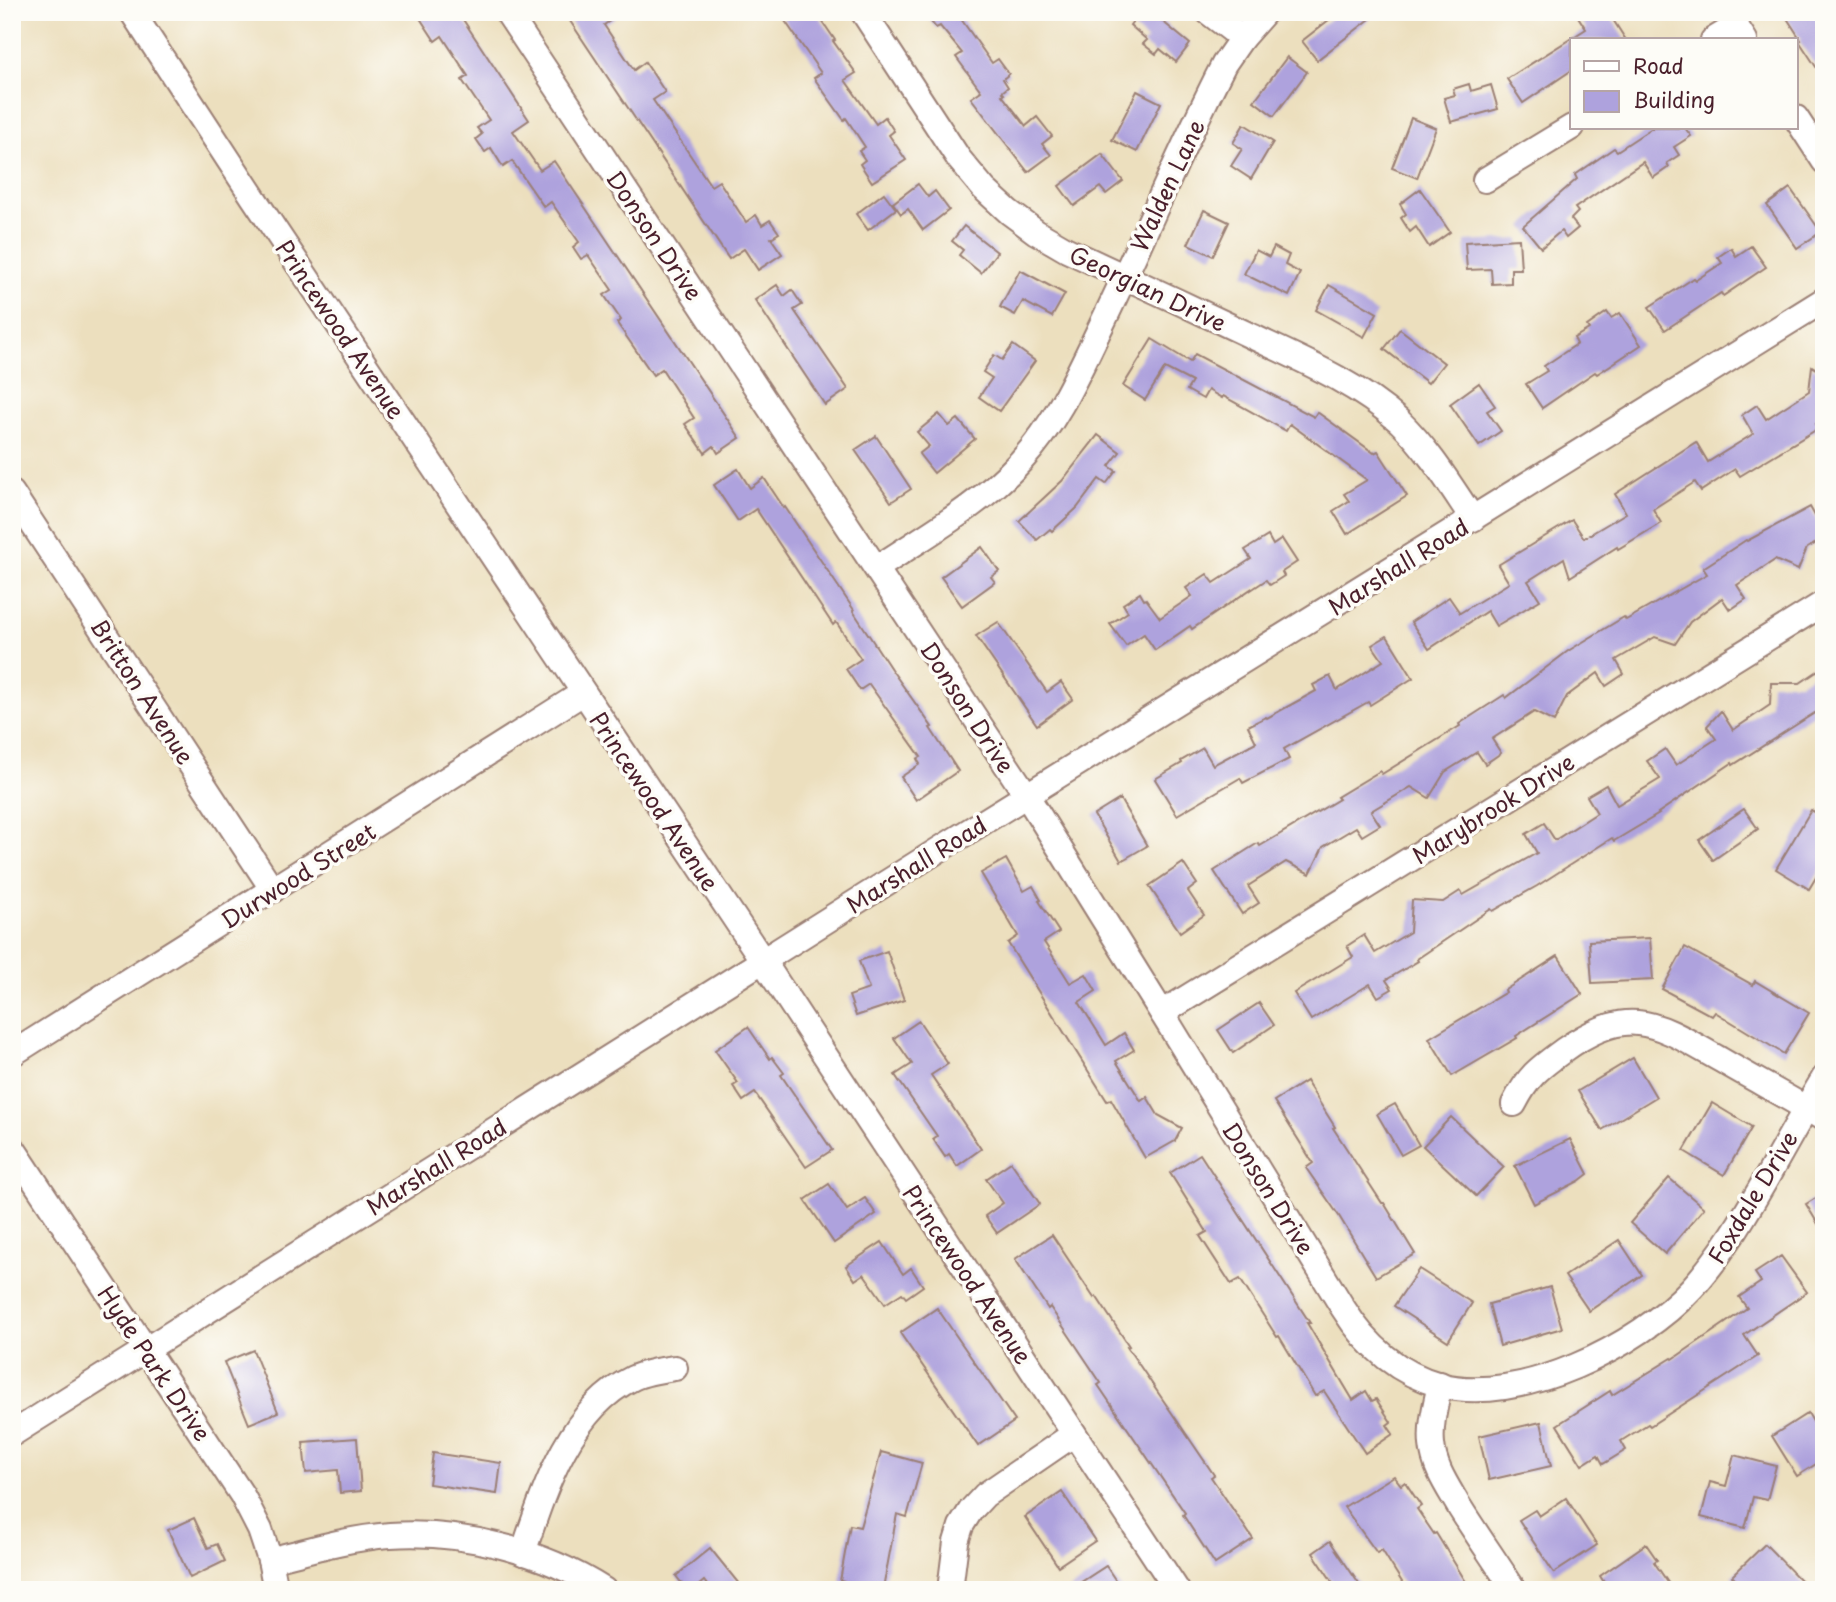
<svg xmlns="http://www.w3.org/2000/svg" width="1836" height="1602" viewBox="0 0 1836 1602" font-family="'Playpen Sans',sans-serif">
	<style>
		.building { fill: #aea2dd }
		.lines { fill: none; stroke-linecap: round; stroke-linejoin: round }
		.minor-casing { stroke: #9b7f74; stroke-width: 28 }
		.minor { stroke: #fff; stroke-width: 24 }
		.labels { text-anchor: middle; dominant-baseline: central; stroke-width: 7; stroke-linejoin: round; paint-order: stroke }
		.street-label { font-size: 23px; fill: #4a1f2b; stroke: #fdfcf7 }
	</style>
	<rect width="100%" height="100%" fill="#fdfcf7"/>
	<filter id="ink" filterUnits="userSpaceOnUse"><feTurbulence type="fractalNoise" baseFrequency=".0143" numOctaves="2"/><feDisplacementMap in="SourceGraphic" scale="14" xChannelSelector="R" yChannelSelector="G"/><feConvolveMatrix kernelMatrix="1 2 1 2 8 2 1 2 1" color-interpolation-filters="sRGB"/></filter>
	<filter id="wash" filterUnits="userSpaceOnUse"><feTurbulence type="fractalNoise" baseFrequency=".00686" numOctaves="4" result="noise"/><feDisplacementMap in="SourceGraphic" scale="28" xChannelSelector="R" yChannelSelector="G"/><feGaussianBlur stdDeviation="1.57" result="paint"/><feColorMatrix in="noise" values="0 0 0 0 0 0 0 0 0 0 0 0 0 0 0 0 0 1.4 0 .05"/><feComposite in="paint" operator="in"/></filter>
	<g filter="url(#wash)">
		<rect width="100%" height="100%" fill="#ecdfbe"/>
		<g id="blocks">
			<g class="building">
				<path d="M416,12H458L529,120L513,131L540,170L554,161L740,438L718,453L714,446L705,453L685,424L694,418L662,369L653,375L617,323L621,320L604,295L612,290L588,255L581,259L573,247L579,242L551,202L544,207L512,161L503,167L491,148L485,152L476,139L482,134L477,128L489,120L462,80L468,76L442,36L435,41Z"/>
				<path d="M564,12H623L604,25L634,70L645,62L665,92L653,100L711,186L719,181L746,222L756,215L762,225L770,220L779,233L771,238L782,254L758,270L744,249L729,259Z"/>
				<path d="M791,12H816L835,40L833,41L856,73L845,80L876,124L885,117L894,131L889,135L906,160L872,182L860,164L865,160L859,151L865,147L846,118L844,120L814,78L821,73L783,18Z"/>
				<path d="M923,12H956L992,63L998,59L1009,74L1003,79L1008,87L1002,92L1004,94L1002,95L1026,126L1037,117L1052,136L1042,144L1051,155L1028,172L971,98L981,91L956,57L962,53L940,26L936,28Z"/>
				<path d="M1140,12H1151L1190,44L1176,62L1160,49L1156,54L1143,44L1147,40L1130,25Z"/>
				<path d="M1339,12H1379L1317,60L1302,41Z"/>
				<path d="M1575,12H1608L1626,40H1572V70L1523,103L1507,79L1586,29Z"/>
				<path d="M1783,12H1824V79L1799,41L1801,40Z"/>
				<path d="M1287,57L1307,72L1274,116L1254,101Z"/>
				<path d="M1469,84L1471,91L1491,85L1498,109L1451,122L1444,98L1455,95L1453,89Z"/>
				<path d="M1137,91L1161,103L1137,152L1112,140Z"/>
				<path d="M1411,118L1436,128L1417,178L1392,168Z"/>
				<path d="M1244,124L1273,142L1251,179L1231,166L1242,149L1233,143Z"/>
				<path d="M1652,128H1685L1691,136L1674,147L1679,155L1667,163L1669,167L1653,178L1643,162L1575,208L1578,212L1571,219L1578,228L1566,238L1561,231L1541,248L1523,226L1577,179L1575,175L1614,148L1617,151Z"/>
				<path d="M1102,154L1123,181L1106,194L1100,187L1074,206L1059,186Z"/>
				<path d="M918,184L928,197L935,191L949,210L923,230L908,209L901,214L893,203Z"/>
				<path d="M1790,188L1821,232L1797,248L1767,205Z"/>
				<path d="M1420,189L1450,232L1429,247L1416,227L1410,232L1401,218L1406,214L1400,204Z"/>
				<path d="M884,193L896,209L868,230L856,214Z"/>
				<path d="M1204,210L1229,222L1213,256L1188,244Z"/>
				<path d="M964,226L997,252L981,273L959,255L963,250L952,241Z"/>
				<path d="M1519,239L1521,269H1511V283L1492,284L1491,269L1467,270L1465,242Z"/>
				<path d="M1751,246L1766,267L1723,296L1721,293L1665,330L1649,307L1694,278L1696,280L1722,263L1718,257L1731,248L1736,256Z"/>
				<path d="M1274,247L1289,255L1285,265L1300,273L1289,296L1244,274L1256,250L1269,257Z"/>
				<path d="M1020,270L1065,294L1052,317L1023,301L1015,315L1000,307Z"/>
				<path d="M777,285L784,296L792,290L802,305L794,310L848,389L825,405L755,300Z"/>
				<path d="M1329,285L1377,313L1364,337L1316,310Z"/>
				<path d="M1607,312L1611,318L1620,313L1641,345L1597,374L1595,372L1542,408L1526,384L1547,371L1544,366L1577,344L1574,338L1589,329L1587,326Z"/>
				<path d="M1400,329L1444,363L1428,383L1384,349Z"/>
				<path d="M1152,339L1190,362L1195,354L1314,417L1317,412L1374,453L1378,451L1407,496L1347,534L1333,511L1349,501L1344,494L1367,480L1290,424L1286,431L1223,396L1222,398L1208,390L1203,399L1187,390L1192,382L1165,368L1145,400L1123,386Z"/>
				<path d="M1013,345L1035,361L999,411L979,397L992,378L983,372L994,355L1002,360Z"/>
				<path d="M1812,366L1824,374V420L1816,424L1819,428L1740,476L1735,469L1701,491L1695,482L1653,509L1661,523L1618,549L1617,547L1570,577L1564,558L1528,581L1540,600L1496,626L1487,611L1429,649L1411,622L1449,597L1460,613L1509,583L1498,565L1572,520L1584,538L1626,513L1615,494L1696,442L1708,462L1753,434L1742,415L1757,405L1766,419L1809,391Z"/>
				<path d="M1479,383L1495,406L1487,411L1501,431L1479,446L1450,404Z"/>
				<path d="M939,414L949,426L958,419L975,439L934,473L919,454L929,446L917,432Z"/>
				<path d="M1098,435L1120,452L1109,466L1116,471L1106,484L1099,479L1077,508L1052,531L1050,529L1037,540L1019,521L1062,481Z"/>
				<path d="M876,436L911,489L891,502L855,450Z"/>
				<path d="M738,469L750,488L764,478L784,508L785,507L854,610L853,611L891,669L932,727L930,728L958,771L916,800L901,777L920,764L917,759L921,757L869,684L860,690L846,669L861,659L836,622L833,625L756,509L738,521L714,485Z"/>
				<path d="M1810,507L1824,532V539L1807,548L1798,570L1775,560L1737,585L1746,599L1730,610L1722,598L1690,622L1675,644L1655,637L1616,660L1624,674L1606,686L1598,673L1567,696L1554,722L1534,712L1492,739L1501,753L1485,764L1477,752L1445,772L1429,798L1411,787L1371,811L1380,825L1362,836L1356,827L1323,847L1310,874L1286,862L1248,886L1259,903L1242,914L1214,871L1258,843L1260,846L1339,799L1337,797L1380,771L1382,774L1460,726L1459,724L1504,695L1506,698L1568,651L1624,617L1626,620L1707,574L1703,568L1746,540L1747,541Z"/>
				<path d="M1268,536L1273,545L1282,539L1297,562L1282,572L1284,576L1270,585L1266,580L1251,590V589L1192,629L1190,626L1155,650L1144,634L1126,646L1110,624L1128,612L1123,604L1140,593L1144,600L1146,599L1160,618L1192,596L1186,588L1207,574L1214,583L1251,559L1245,550Z"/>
				<path d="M982,547L999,571L991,577L995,582L962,606L941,577Z"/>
				<path d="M998,622L1047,692L1061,682L1073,699L1037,725L976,636Z"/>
				<path d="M1387,636L1413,678L1370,705L1368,702L1284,749L1289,759L1243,783L1240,778L1177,815L1155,779L1182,763L1181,761L1203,748L1213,765L1256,742L1248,726L1266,717L1267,718L1316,691L1313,685L1330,676L1337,690L1383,661L1372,645Z"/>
				<path d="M1818,671L1824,680V707L1733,765L1732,763L1658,813L1659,814L1614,841L1612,838L1537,886L1493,911L1491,909L1417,959L1418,961L1386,980L1392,989L1378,997L1370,984L1311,1020L1294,993L1353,957L1347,946L1364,935L1375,953L1410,932L1412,900L1443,902L1460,891L1463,895L1537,853L1526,834L1544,823L1555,840L1597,813L1587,796L1606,785L1617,805L1660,779L1647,761L1665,749L1676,765L1716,739L1707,726L1721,711L1733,730L1770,705L1771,683H1800Z"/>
				<path d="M1120,799L1147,846L1121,861L1094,815Z"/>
				<path d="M1744,809L1758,829L1713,860L1699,840Z"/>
				<path d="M1811,810L1824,817V864L1809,889L1776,869Z"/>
				<path d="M1006,859L1024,891L1033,886L1041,900L1039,901L1059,932L1044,942L1070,983L1086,974L1096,991L1079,1002L1106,1045L1124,1033L1134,1050L1116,1061L1141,1101L1147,1097L1158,1115L1182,1128L1175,1141L1145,1158L1111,1099L1107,1101L1008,943L1018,936L981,873Z"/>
				<path d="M1183,863L1197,884L1188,891L1204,915L1180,932L1149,886Z"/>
				<path d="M1650,938L1653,980L1592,983L1589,941Z"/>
				<path d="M1685,947L1753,985L1755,981L1809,1013L1784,1054L1715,1012L1712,1016L1662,989Z"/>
				<path d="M887,951L904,1000L856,1016L849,996L869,989L859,961Z"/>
				<path d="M1558,956L1582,994L1516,1036L1517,1038L1452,1076L1429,1038L1506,992L1505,990Z"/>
				<path d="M1259,1003L1274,1025L1233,1053L1218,1030Z"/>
				<path d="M919,1021L948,1064L931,1075L981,1149L957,1166L949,1154L945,1157L933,1139L937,1136L895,1075L912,1064L894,1038Z"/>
				<path d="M748,1027L770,1059L772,1057L784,1073L781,1075L832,1150L806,1167L755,1093L743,1101L733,1086L738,1083L715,1050Z"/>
				<path d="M1633,1058L1656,1097L1602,1130L1578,1091Z"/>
				<path d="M1306,1081L1335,1127L1333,1128L1382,1203H1384L1415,1254L1376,1277L1339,1216L1306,1168L1313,1163L1274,1101Z"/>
				<path d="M1712,1103L1752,1127L1724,1175L1684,1151Z"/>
				<path d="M1395,1104L1419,1145L1401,1155L1377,1114Z"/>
				<path d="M1451,1117L1504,1167L1476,1196L1423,1146Z"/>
				<path d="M1570,1139L1588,1174L1579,1181L1534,1204L1515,1166Z"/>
				<path d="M1200,1154L1310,1323H1307L1353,1400L1366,1391L1372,1401L1376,1399L1391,1422L1387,1425L1393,1434L1365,1453L1324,1391L1315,1396L1279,1336L1277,1337L1240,1279L1231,1284L1200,1236L1207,1232L1170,1173Z"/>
				<path d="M1011,1162L1040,1204L997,1233L985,1216L1003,1203L986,1179Z"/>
				<path d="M1669,1178L1704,1208L1665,1254L1630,1223Z"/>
				<path d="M829,1184L847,1210L865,1198L876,1214L834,1243L805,1200Z"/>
				<path d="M1824,1193V1234L1806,1204Z"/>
				<path d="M1052,1235L1094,1298L1096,1296L1129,1346L1127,1347L1214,1475L1211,1477L1253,1539L1215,1564L1183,1515L1185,1513L1098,1385L1101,1383L1050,1307L1048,1309L1015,1259Z"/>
				<path d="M1619,1240L1642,1275L1589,1311L1565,1276Z"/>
				<path d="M882,1242L903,1274L911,1268L923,1286L906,1298L902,1293L885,1304L864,1274L855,1280L846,1266Z"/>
				<path d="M1781,1256L1807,1292L1744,1335L1758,1356L1650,1426L1648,1424L1621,1441L1626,1450L1603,1464L1598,1455L1582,1465L1557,1425L1610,1391L1612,1395L1672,1358L1673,1359L1747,1308L1739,1297L1761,1282L1755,1273Z"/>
				<path d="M1419,1269L1472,1303L1448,1341L1394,1306Z"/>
				<path d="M1550,1287L1562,1328L1500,1346L1489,1304Z"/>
				<path d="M937,1308L1015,1421L978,1446L900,1333Z"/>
				<path d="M253,1350L278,1412L249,1424L224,1362Z"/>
				<path d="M1808,1413L1815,1425L1824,1419V1459L1797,1476L1772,1436Z"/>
				<path d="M1541,1422L1551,1466L1489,1480L1479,1436Z"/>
				<path d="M357,1438L361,1491L340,1493L338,1470L306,1473L303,1442Z"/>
				<path d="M881,1452L922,1463L907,1517L897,1514L883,1589L840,1581L850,1525L860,1527Z"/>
				<path d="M433,1453L501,1463L497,1494L429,1484Z"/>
				<path d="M1734,1455L1776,1466L1767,1500L1753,1497L1745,1528L1701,1517L1710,1482L1726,1486Z"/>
				<path d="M1394,1476L1401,1485L1405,1482L1421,1506L1417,1509L1434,1534L1436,1533L1471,1590H1407L1382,1550L1377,1553L1344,1507Z"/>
				<path d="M1062,1492L1095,1541L1058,1566L1025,1517Z"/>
				<path d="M1566,1498L1597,1545L1554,1573L1519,1520L1535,1510L1539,1516Z"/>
				<path d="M194,1518L208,1548L217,1544L225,1561L190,1578L168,1530Z"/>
				<path d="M1330,1541L1363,1590H1338L1313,1553Z"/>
				<path d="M1646,1544L1657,1560L1654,1562L1673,1590H1609L1600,1576Z"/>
				<path d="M1765,1544L1810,1590H1745L1732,1576Z"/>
				<path d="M710,1548L744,1590H711L704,1581L693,1590H687L676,1576Z"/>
				<path d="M1106,1566L1122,1590H1069Z"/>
			</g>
		</g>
	</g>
	<g filter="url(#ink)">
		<use href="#blocks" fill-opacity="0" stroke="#9b7f74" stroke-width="2"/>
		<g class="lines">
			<defs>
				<g id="minor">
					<path d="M132,12L253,197L763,961L1177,1590"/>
					<path d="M507,12L1027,796L1162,1013L1343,1308C1366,1345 1397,1373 1440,1385C1519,1406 1639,1346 1692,1288C1722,1255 1744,1217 1766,1179C1785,1145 1804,1111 1824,1078"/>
					<path d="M863,12L959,159L984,189L1009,212L1036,232L1067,250C1128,278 1190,307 1251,336C1302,360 1357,383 1399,421C1429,450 1450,485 1473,519"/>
					<path d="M1208,12L1242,38"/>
					<path d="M1727,12L1745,40"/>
					<path d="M1713,40L1736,26"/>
					<path d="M1796,118L1824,161"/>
					<path d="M1485,180L1572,127"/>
					<path d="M12,493L273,890"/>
					<path d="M877,568C926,535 981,505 1021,461C1058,421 1079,371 1102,324C1144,238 1180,149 1224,64L1242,38L1265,12"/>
					<path d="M1162,1013L1824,603"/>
					<path d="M12,1054L583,693"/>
					<path d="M1514,1104C1529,1075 1538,1069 1564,1050C1585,1035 1612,1020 1638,1023C1665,1025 1697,1047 1721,1060C1755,1080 1790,1098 1824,1119"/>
					<path d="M12,1147L242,1495L260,1530L270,1560L276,1590"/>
					<path d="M1440,1384C1436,1404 1430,1424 1432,1444C1434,1468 1448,1487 1460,1508C1477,1535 1496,1562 1514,1590"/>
					<path d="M12,1434L940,849L1824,300"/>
					<path d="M523,1553C544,1490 569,1409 633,1378C646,1372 661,1370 675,1368"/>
					<path d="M270,1560C309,1550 349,1538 390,1535C462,1530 543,1551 604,1590"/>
					<path d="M950,1590L956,1542L961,1526L971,1510L985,1495L1074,1434"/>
				</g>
			</defs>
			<use href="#minor" class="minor-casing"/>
			<use href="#minor" class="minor"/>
		</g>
	</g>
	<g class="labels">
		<g class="street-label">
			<text transform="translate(1167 185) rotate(-65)">Walden Lane</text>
			<text transform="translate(655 235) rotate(56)">Donson Drive</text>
			<text transform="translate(1148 288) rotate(25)">Georgian Drive</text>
			<text transform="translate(341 329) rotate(56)">Princewood Avenue</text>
			<text transform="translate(1398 566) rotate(-32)">Marshall Road</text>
			<text transform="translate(143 691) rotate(57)">Britton Avenue</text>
			<text transform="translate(968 707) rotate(57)">Donson Drive</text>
			<text transform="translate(655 801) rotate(56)">Princewood Avenue</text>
			<text transform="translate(1493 808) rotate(-32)">Marybrook Drive</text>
			<text transform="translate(916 864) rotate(-32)">Marshall Road</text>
			<text transform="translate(298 875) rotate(-32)">Durwood Street</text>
			<text transform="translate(436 1166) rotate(-32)">Marshall Road</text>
			<text transform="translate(1269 1188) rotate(58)">Donson Drive</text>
			<text transform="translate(1752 1197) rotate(-59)">Foxdale Drive</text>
			<text transform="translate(968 1274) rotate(56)">Princewood Avenue</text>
			<text transform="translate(155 1363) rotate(56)">Hyde Park Drive</text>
		</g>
	</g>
	<rect width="1836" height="1602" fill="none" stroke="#fdfcf7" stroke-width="42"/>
	<rect x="1570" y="38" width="228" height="91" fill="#fdfcf7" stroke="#b5a4a5" stroke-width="2"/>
	<rect x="1584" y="61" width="35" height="10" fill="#ffffff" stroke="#b5a4a5" stroke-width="2"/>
	<text x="1633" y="74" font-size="21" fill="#4a1f2b">Road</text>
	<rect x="1584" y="91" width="35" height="21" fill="#aea2dd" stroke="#b5a4a5" stroke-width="2"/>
	<text x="1633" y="108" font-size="21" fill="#4a1f2b">Building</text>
</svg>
